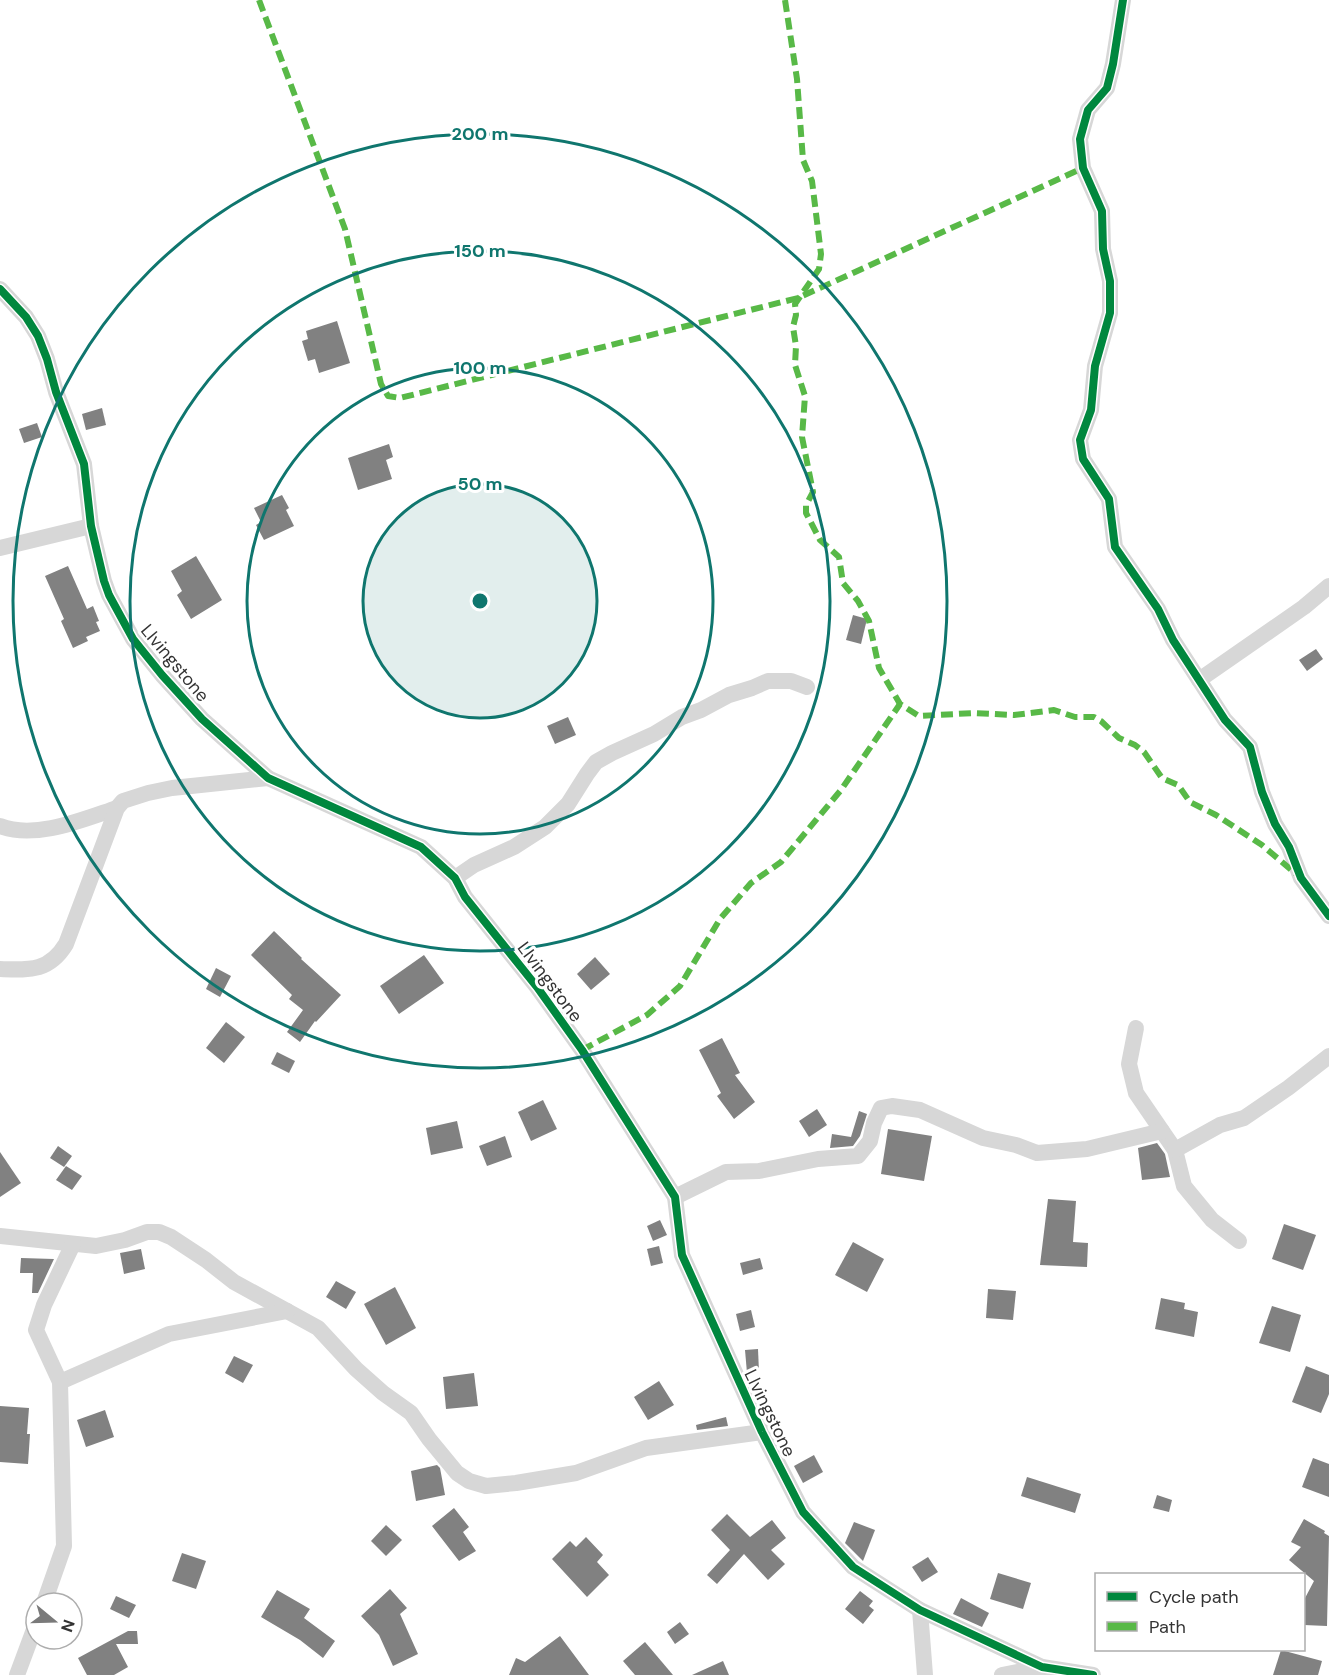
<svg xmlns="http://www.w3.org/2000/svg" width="1329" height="1675" viewBox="0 0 1329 1675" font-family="'DM Sans',sans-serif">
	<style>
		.building { fill: #818181 }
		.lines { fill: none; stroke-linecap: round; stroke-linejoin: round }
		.street { stroke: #d7d7d7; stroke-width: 16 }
		.quiet { stroke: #58b947; stroke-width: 6; stroke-dasharray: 12 6; stroke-linecap: butt }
		.cycleway-casing { stroke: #fff; stroke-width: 11 }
		.cycleway { stroke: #00873e; stroke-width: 8 }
		.ring { fill: none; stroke: #0f766e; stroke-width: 3 }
		.labels { text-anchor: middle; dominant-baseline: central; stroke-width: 6; stroke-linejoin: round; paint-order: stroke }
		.street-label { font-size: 18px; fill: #333; stroke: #fff }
		.centre { fill: #0f766e; stroke: #fff; stroke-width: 3 }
		.ring-label { font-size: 18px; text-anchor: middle; font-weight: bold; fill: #0f766e; stroke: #fff; stroke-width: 6; stroke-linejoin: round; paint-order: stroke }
	</style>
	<rect width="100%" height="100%" fill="#fff"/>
	<g class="building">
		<path d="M337,321L350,363L319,373L315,359L308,361L302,341L308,339L306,331Z"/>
		<path d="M102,408L106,425L86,430L82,414Z"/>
		<path d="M37,423L42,437L24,443L19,429Z"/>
		<path d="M389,444L393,457L386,460L392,479L358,490L348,458Z"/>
		<path d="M282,495L289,508L286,510L294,526L264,540L256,525L261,522L254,508Z"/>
		<path d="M196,556L222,600L191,619L177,595L182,591L171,571Z"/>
		<path d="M68,566L87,609L93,606L99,621L96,622L100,631L86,637L88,641L73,648L61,621L64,619L45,576Z"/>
		<path d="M853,615L867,619L861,644L846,640Z"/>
		<path d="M1316,649L1323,659L1307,671L1299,660Z"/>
		<path d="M568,717L576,735L555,744L547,726Z"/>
		<path d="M274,931L302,958L301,959L341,995L316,1022L315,1021L300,1042L287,1032L303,1010L289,999L292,995L251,955Z"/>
		<path d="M424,955L444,983L399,1014L380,986Z"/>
		<path d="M595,957L610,974L591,990L577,974Z"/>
		<path d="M216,968L231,976L220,997L206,989Z"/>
		<path d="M226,1022L245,1037L224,1063L206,1048Z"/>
		<path d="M722,1038L740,1073L735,1075L755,1102L734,1119L717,1096L721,1093L699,1050Z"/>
		<path d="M277,1052L295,1061L289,1073L271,1064Z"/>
		<path d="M543,1100L557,1129L531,1141L518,1112Z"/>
		<path d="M817,1109L827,1125L809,1137L799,1121Z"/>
		<path d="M859,1111L867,1114L860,1136L853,1146L830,1148L832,1134L851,1137Z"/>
		<path d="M457,1121L463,1148L431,1155L426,1128Z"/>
		<path d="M888,1129L932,1136L924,1181L881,1174Z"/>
		<path d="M505,1136L512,1157L487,1166L479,1146Z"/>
		<path d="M1157,1143L1165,1154L1170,1177L1142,1180L1138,1148Z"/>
		<path d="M58,1146L72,1156L64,1167L50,1158Z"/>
		<path d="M0,1152L21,1183L0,1197Z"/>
		<path d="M66,1166L82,1176L72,1190L56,1180Z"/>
		<path d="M1048,1199L1076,1201L1073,1242L1088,1243L1087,1267L1040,1265Z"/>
		<path d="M660,1220L667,1235L653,1241L647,1226Z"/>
		<path d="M1284,1224L1316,1235L1303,1270L1272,1259Z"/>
		<path d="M853,1242L884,1259L867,1292L835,1275Z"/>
		<path d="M659,1246L663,1263L651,1266L647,1249Z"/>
		<path d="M141,1249L145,1269L124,1274L120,1253Z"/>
		<path d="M21,1258L54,1259L38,1293H32L33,1273H20Z"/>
		<path d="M760,1258L763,1269L743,1275L740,1263Z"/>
		<path d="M336,1281L356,1292L346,1309L326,1297Z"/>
		<path d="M395,1287L416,1328L386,1345L364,1304Z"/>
		<path d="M988,1289L1016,1291L1013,1320L986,1318Z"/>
		<path d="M1161,1298L1185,1303L1184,1309L1198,1312L1194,1337L1155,1329Z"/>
		<path d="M1272,1306L1301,1315L1290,1352L1259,1343Z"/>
		<path d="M751,1310L755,1327L740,1331L736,1314Z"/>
		<path d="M758,1349L759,1372L747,1373L745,1350Z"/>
		<path d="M234,1356L253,1365L243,1383L225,1373Z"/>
		<path d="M1306,1366L1329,1375V1394L1321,1413L1292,1402Z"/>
		<path d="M474,1373L478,1406L446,1409L443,1377Z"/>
		<path d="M659,1381L674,1405L648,1420L634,1397Z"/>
		<path d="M0,1406L29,1408L27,1434H30L28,1464L0,1462Z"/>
		<path d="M105,1410L114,1437L86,1447L77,1420Z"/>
		<path d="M726,1417L728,1426L697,1430L696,1425Z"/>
		<path d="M814,1455L823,1472L803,1483L794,1466Z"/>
		<path d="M1313,1458L1329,1464V1497L1302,1487Z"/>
		<path d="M437,1465L440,1468L445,1495L416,1501L411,1471Z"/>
		<path d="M1027,1477L1081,1494L1075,1513L1021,1496Z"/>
		<path d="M1157,1495L1172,1500L1169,1512L1153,1508Z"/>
		<path d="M454,1508L469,1527L463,1532L476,1551L459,1561L432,1526Z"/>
		<path d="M727,1514L750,1537L772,1520L786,1538L771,1550L785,1564L768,1580L744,1554L717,1584L707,1575L730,1550L711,1530Z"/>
		<path d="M1304,1519L1325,1531L1324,1533L1329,1536L1327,1626L1304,1625V1600L1314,1581L1289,1560L1301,1547L1291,1542Z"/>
		<path d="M854,1522L875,1530L863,1561L845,1543Z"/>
		<path d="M386,1525L402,1540L386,1556L371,1541Z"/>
		<path d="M586,1537L603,1555L597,1562L609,1575L587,1597L552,1559L570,1541L576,1547Z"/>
		<path d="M182,1553L206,1561L196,1589L172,1581Z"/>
		<path d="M928,1557L938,1572L922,1582L912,1567Z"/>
		<path d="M998,1573L1031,1583L1023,1609L990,1599Z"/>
		<path d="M390,1589L407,1608L400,1614L418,1654L393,1666L379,1635L361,1616Z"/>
		<path d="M277,1590L310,1609L304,1618L335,1641L323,1658L300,1640L261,1617Z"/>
		<path d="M860,1591L873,1601L869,1606L874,1610L863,1624L845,1609Z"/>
		<path d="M116,1596L136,1605L129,1618L110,1609Z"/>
		<path d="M961,1598L989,1613L982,1627L953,1614Z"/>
		<path d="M680,1622L689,1634L675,1644L667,1632Z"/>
		<path d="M128,1631H137L138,1644H116L128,1667L114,1675H87L78,1658Z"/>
		<path d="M560,1636L589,1675H509L516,1658L525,1662Z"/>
		<path d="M645,1642L673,1675H635L623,1661Z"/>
		<path d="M1281,1650L1322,1661L1318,1675H1273Z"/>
		<path d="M723,1661L729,1675H692Z"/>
	</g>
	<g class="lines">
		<g class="street">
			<path d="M1123,0L1113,64L1107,88L1088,110L1080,139L1083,168L1102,211L1103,249L1110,281V313L1095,366L1091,410L1080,440L1083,459L1109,499L1115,547L1158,609L1173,640L1225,720L1250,747L1262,792L1275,824L1289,847L1301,878L1329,916"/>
			<path d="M0,289L26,317L38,336L47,359L56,392L84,464L91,526L104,581L109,595L133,639L162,675L202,719L268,778L421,847L455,878L465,897L537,987L582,1050L675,1197L682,1255L762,1432L803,1512L853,1567L920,1610L1042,1667L1093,1675"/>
			<path d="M0,548L91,526"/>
			<path d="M1199,680L1304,607L1329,586"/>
			<path d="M0,826C35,840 84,819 117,808"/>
			<path d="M455,878L474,865L514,847L545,827L568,804L587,774L596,762L612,753L654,734L682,717L701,710L729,695L752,688L768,681H791L807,687"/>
			<path d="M0,969C29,970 49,972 66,944L117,808L123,801L148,793L172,788L268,778"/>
			<path d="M1136,1028L1129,1064L1136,1093L1175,1150L1184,1186L1212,1220L1239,1241"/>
			<path d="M1175,1150L1220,1125L1244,1118L1288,1088L1329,1056"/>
			<path d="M675,1197L726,1172L759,1171L818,1159L858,1156L870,1141L874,1123L881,1108L892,1106L920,1110L983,1138L1016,1145L1037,1153L1087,1149L1162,1131"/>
			<path d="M0,1236L96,1246L125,1240L147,1232H159L171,1237L206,1260L234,1282L318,1328L356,1369L383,1393L411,1413L429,1439L457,1473L469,1481L486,1486L516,1483L576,1473L646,1448L762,1432"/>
			<path d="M60,1382L169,1334L287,1311"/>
			<path d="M44,1603L64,1546L60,1382L36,1330L44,1305L73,1244"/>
			<path d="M920,1610L925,1675"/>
			<path d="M17,1675L36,1624"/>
			<path d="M1002,1675L1042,1667"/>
		</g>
		<g class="quiet">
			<path d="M259,0L345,229L381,384L388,396L400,398L798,298L1083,168"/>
			<path d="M785,0L797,79L803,160L812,181L821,254L819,269L795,304L796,315L793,327L796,346L795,365L805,396L802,437L813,492L806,505V513L820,540L839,557L843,583L858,601L869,621L879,668L900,704L919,716L974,713L1014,715L1054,710L1075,717H1094L1101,721L1119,738L1135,745L1144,752L1162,778L1178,785L1190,802L1216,815L1262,845L1296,874"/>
			<path d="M582,1050L647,1015L680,986L720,919L751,883L781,862L841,790L900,704"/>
		</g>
		<defs>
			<g id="cycleway">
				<path d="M1123,0L1113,64L1107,88L1088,110L1080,139L1083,168L1102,211L1103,249L1110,281V313L1095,366L1091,410L1080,440L1083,459L1109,499L1115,547L1158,609L1173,640L1225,720L1250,747L1262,792L1275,824L1289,847L1301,878L1329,916"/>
				<path d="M0,289L26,317L38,336L47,359L56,392L84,464L91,526L104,581L109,595L133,639L162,675L202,719L268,778L421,847L455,878L465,897L537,987L582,1050L675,1197L682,1255L762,1432L803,1512L853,1567L920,1610L1042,1667L1093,1675"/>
			</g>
		</defs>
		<use href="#cycleway" class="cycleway-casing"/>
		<use href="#cycleway" class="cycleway"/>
	</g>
	<circle cx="480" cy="601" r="117" fill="#0f766e" fill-opacity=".12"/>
	<g class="ring">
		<circle cx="480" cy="601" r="117"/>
		<circle cx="480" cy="601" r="233"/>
		<circle cx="480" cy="601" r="350"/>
		<circle cx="480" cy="601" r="467"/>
	</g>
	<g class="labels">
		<g class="street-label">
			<text transform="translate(175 663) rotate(50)">LIvingstone</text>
			<text transform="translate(550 982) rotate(53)">LIvingstone</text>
			<text transform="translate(770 1413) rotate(64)">LIvingstone</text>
		</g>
	</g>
	<circle cx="480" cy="601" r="9" class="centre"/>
	<g class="ring-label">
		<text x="480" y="140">200 m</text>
		<text x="480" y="257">150 m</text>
		<text x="480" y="374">100 m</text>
		<text x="480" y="490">50 m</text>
	</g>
	<rect x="1095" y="1573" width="210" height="78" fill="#ffffff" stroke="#adadad" stroke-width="1.5"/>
	<rect x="1107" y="1592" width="30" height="9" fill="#00873e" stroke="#adadad" stroke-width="1.5"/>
	<text x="1149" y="1603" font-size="18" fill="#333333">Cycle path</text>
	<rect x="1107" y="1622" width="30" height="9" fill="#58b947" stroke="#adadad" stroke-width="1.5"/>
	<text x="1149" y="1633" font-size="18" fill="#333333">Path</text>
	<g transform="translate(54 1621) rotate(109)"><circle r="28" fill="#ffffff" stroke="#adadad" stroke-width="1.5"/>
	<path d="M0-4.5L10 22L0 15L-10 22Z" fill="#7a7a7a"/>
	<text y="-9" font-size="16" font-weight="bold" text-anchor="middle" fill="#333333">N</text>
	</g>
</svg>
